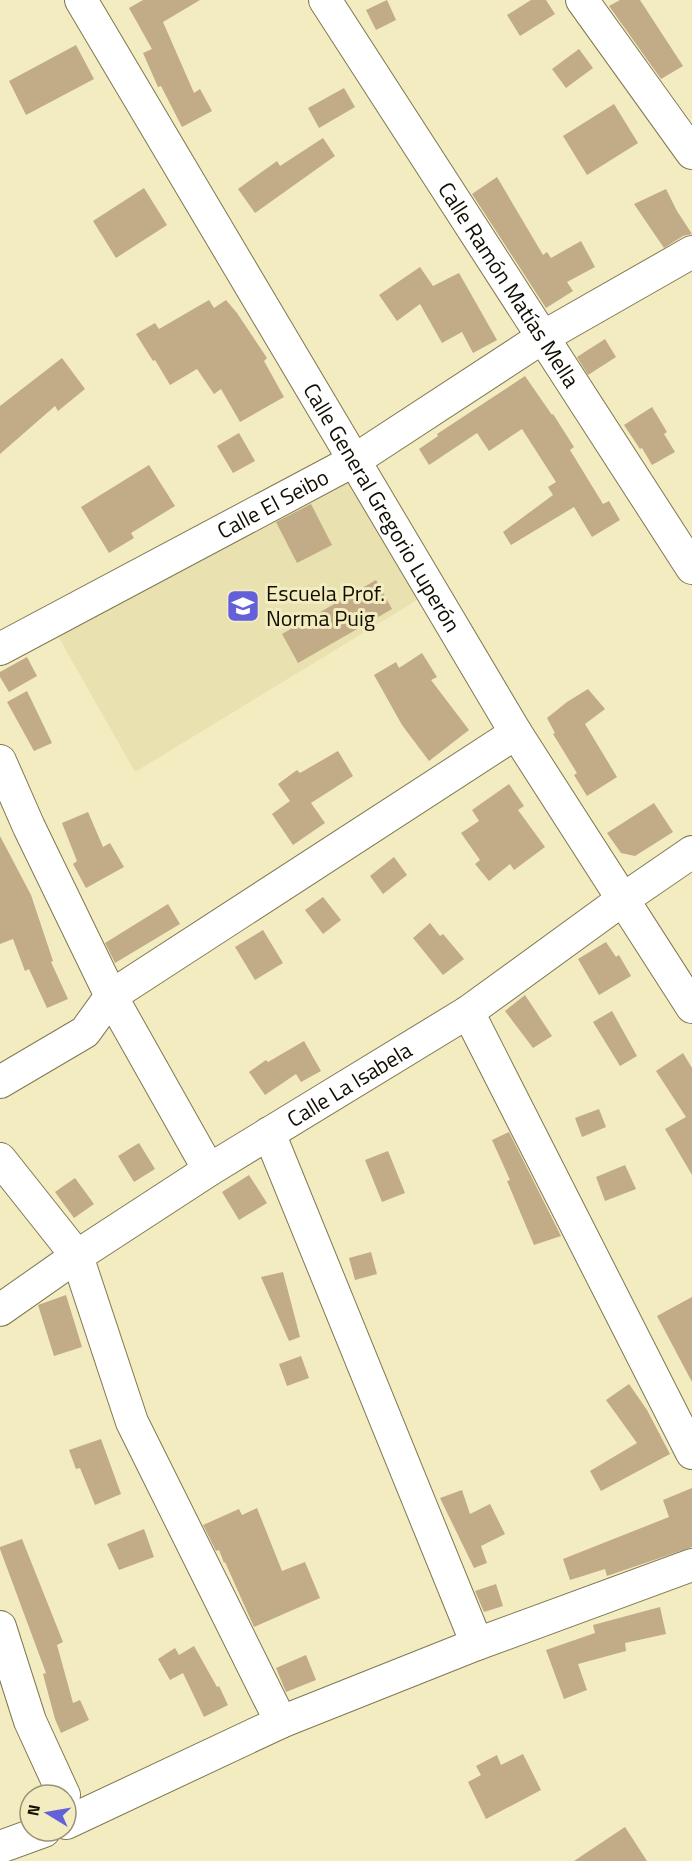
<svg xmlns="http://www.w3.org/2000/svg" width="692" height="1861" viewBox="0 0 692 1861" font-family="'Titillium Web',sans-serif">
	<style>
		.built { fill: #e9e1af }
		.building { fill: #c2ab87 }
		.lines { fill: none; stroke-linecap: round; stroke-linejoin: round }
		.minor-casing { stroke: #7f7851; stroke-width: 34 }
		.minor { stroke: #fff; stroke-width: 32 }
		.labels { text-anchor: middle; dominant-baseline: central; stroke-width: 6; stroke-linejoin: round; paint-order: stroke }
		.street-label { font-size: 22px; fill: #110e02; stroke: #f3ecc1 }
		.poi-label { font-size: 22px; fill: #110e02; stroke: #f3ecc1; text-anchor: start }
	</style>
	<rect width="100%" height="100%" fill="#f3ecc1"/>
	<path class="built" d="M355,460L432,591L135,772L50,622Z"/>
	<g class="building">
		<path d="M143,0H200L163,22L194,93L200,89L212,111L182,127L161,86L158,87L143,53L152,49L129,8Z"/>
		<path d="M387,0L396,20L376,30L366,10Z"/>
		<path d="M531,0H546L555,14L520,36L507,15Z"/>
		<path d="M620,0H640L683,66L661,79L609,6Z"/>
		<path d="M76,45L94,79L26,115L9,81Z"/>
		<path d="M579,49L593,68L566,88L552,69Z"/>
		<path d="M344,88L355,107L319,128L308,108Z"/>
		<path d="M614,104L638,143L587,175L563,136Z"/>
		<path d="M323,138L335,156L255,213L238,189L277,161L280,166Z"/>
		<path d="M497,177L543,255L547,252L551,258L581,241L595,267L567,282L573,291L546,308L472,194Z"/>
		<path d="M144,188L167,225L116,258L93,221Z"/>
		<path d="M666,189L677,211L692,234L683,236L664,248L634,204Z"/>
		<path d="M420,267L433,286L459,273L497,340L473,353L462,332L442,343L420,304L397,321L379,295Z"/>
		<path d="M209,300L214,308L226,300L237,313L267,358L264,361L284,397L240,422L221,389L214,394L197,369L170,385L155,360L153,361L136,334L155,323L159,329Z"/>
		<path d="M605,339L616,357L588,375L577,357Z"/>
		<path d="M62,358L85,389L58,411L55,406L0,454V406Z"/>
		<path d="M525,376L552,415L553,414L574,447L570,450L603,504L609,501L620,520L592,537L574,507L511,545L503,532L553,495L548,487L556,482L522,429L489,451L477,433L429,465L419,449L438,436L437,434Z"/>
		<path d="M652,407L667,432L664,434L675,452L652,465L642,448L640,449L624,425Z"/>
		<path d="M239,433L255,461L233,473L217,446Z"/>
		<path d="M149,465L175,506L131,533L134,538L109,553L81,507Z"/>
		<path d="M311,504L332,545L297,563L276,522Z"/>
		<path d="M376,580L392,609L298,663L282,634Z"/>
		<path d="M422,653L437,677L431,680L469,730L429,761L402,725L374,675L396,662L399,668Z"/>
		<path d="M27,657L37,676L9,692L0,677V672Z"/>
		<path d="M588,689L605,709L585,724L617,777L587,796L574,775L577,773L553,734L555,733L547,718L567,702Z"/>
		<path d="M27,691L52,743L34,751L7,702Z"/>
		<path d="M338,751L353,776L311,803L325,823L293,845L272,814L290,801L278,784L297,770L300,773Z"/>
		<path d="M509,784L524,806L518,810L545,847L514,870L510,864L489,881L475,864L480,860L461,833L479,821L472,810Z"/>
		<path d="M654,803L673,832L635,856L621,853L607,833Z"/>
		<path d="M88,812L103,847L110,843L124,867L86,888L73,864L77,861L62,823Z"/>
		<path d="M0,836L31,895L53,961L51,962L68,999L47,1008L29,969L25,971L13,939L0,944Z"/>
		<path d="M394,857L407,875L383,894L370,876Z"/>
		<path d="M323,897L341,920L323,934L305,910Z"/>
		<path d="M168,904L180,924L115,963L105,943Z"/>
		<path d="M430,923L440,936L443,934L464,959L443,975L413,938Z"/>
		<path d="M263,930L283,963L255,980L235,947Z"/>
		<path d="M606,942L616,957L619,955L631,976L599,995L578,959Z"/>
		<path d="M525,995L552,1036L533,1048L505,1011Z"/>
		<path d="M612,1011L637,1056L620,1066L593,1022Z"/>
		<path d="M304,1041L321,1071L301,1082L296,1074L265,1095L249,1072L266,1060L268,1062Z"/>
		<path d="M683,1053L692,1068V1175L665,1129L686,1117L656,1071Z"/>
		<path d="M599,1109L606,1127L582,1137L575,1118Z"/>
		<path d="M509,1132L561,1236L534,1245L507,1181L510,1180L492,1140Z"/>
		<path d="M139,1143L155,1169L134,1182L118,1156Z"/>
		<path d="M388,1151L405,1193L382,1202L365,1160Z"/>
		<path d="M625,1165L636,1189L605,1201L596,1177Z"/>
		<path d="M249,1175L267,1203L239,1220L222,1192Z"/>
		<path d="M75,1178L94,1204L74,1218L55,1192Z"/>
		<path d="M371,1252L377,1274L355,1280L349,1258Z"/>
		<path d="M283,1272L300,1337L289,1341L261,1277Z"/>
		<path d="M66,1295L82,1347L54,1356L38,1305Z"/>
		<path d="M692,1297V1382L657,1316Z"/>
		<path d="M301,1356L309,1378L287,1386L279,1364Z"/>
		<path d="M629,1384L647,1410L670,1454L601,1491L590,1471L637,1443L606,1400Z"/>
		<path d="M101,1439L121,1494L95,1505L80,1468L76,1469L69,1450Z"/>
		<path d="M692,1488V1547L607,1576L605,1569L570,1580L563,1559L669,1517L663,1500Z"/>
		<path d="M462,1490L470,1514L490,1504L505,1534L481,1546L487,1563L474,1568L440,1498Z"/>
		<path d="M257,1508L282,1571L305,1562L320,1598L254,1627L225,1562L224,1563L219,1550L216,1551L203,1525L239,1509L242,1515Z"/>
		<path d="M144,1529L154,1557L119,1570L107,1544Z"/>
		<path d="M22,1539L63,1642L57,1645L73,1703L80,1700L89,1720L61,1733L55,1719L43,1674L46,1673L0,1549V1547Z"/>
		<path d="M496,1584L503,1606L484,1612L475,1591Z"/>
		<path d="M660,1607L666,1634L625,1643L626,1651L578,1664L587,1690L564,1699L546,1650L595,1633L593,1625Z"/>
		<path d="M194,1646L217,1687L219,1686L228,1705L204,1717L183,1673L170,1680L158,1659L175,1648L179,1655Z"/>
		<path d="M306,1655L316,1680L286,1692L276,1668Z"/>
		<path d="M523,1754L541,1790L486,1819L468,1782L481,1775L476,1766L497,1755L501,1765Z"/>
		<path d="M625,1827L647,1861H574Z"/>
	</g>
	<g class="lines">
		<defs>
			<g id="minor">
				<path id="s1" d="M81,0L516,733L692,1007"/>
				<path id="s2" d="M325,0L692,568"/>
				<path d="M582,0L692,153"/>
				<path id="s3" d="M0,649L355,460L543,337L692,252"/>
				<path d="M0,761L29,827L111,996L209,1170"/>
				<path d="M468,1012L692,1453"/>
				<path d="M0,1082L85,1032L111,996L516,733"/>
				<path d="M269,1133L477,1644"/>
				<path d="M0,1159L77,1256L132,1422L281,1722"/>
				<path id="s4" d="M0,1310L77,1256L209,1170L468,1012L622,900L692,852"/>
				<path d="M0,1627L30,1721L64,1795"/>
				<path d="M66,1823L281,1722L477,1644L692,1565"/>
				<path d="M0,1847L44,1831"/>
			</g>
		</defs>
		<use href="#minor" class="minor-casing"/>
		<use href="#minor" class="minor"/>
	</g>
	<defs>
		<symbol id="school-square" viewBox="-11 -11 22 22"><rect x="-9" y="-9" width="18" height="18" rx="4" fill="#6360d9" stroke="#f3ecc1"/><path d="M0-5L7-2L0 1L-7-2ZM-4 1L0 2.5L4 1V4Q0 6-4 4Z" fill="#fff"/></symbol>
	</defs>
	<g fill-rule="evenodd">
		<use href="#school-square" x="224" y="587" width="38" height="38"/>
	</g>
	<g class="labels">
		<g class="street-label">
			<text stroke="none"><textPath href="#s2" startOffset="339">Calle Ramón Matías Mella</textPath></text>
			<text stroke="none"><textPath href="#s3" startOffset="309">Calle El Seibo</textPath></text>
			<text stroke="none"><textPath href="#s1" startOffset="590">Calle General Gregorio Luperón</textPath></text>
			<text stroke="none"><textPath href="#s4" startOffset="416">Calle La Isabela</textPath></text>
		</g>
		<g class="poi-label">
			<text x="266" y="593">Escuela Prof.<tspan x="266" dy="25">Norma Puig</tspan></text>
		</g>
	</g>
	<g transform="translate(48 1813) rotate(281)"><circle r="28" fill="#f3ecc1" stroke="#999375" stroke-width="1.5"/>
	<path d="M0-4.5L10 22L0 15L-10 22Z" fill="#6360d9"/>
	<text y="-9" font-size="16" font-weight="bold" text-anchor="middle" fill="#110e02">N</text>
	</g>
</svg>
